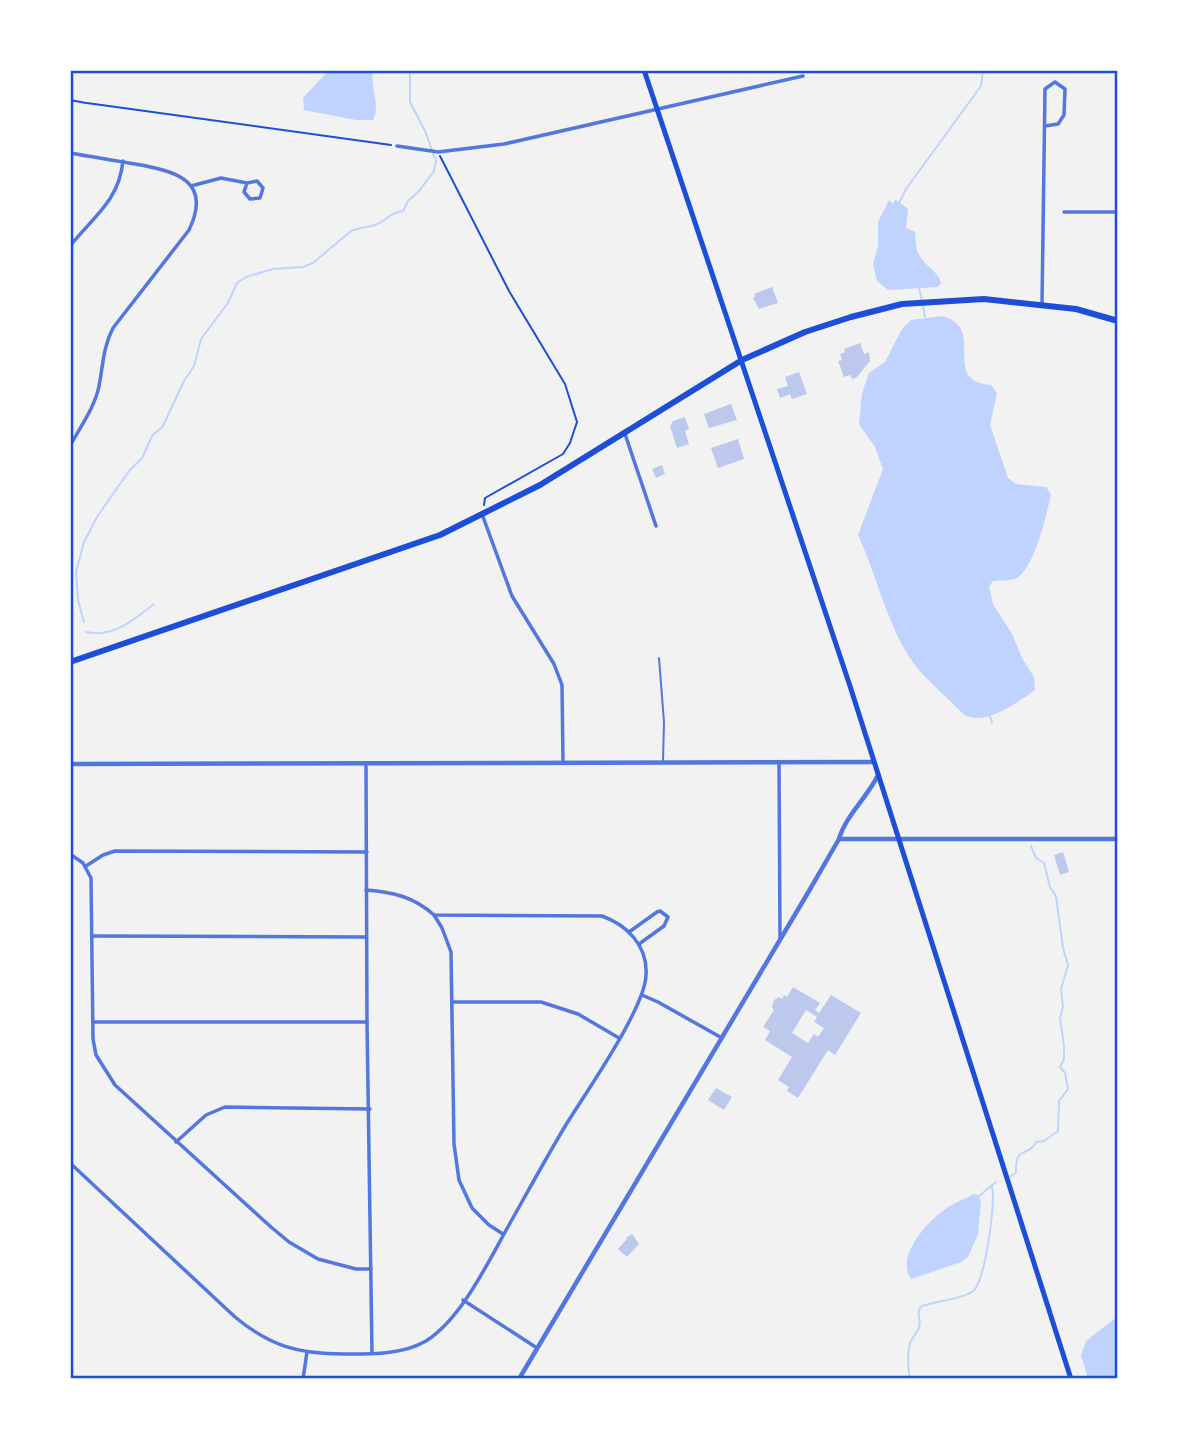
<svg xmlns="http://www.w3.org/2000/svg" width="1188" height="1449" viewBox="0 0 1188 1449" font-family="Lora,serif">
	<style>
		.water { fill: #bfd3fe }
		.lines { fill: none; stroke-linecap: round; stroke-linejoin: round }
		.stream { stroke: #bfd3fe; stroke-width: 2 }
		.building { fill: #bdc9ec; fill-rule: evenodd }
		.path { stroke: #1d4ed8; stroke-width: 2 }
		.service { stroke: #5277de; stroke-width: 2 }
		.minor { stroke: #5277de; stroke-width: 3.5 }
		.tertiary { stroke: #5277de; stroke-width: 4.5 }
		.secondary { stroke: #1d4ed8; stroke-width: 5 }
		.primary { stroke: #1d4ed8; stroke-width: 6 }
		.neatline { fill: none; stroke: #1d4ed8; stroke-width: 2.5 }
	</style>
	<rect width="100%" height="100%" fill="#f2f2f2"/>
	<g class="water">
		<path d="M329,70H373C370,86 381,107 373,120H356L304,110L303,98Z"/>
		<path d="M895,199L908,209L906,228L915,232C916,240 915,248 919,255C925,266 938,271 941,283L938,287L888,290L877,281L873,265L878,246V222L889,200L893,204Z"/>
		<path d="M942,316C988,328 939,381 991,385L997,393L990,425L1008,478L1016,484L1046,487L1051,494C1047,513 1034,571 1015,579C1008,581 1000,580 993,581L989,586L993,604L1012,634L1022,658L1034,677L1035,690C1018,702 984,728 963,714C946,696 920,675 908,655C885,617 876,574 858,535L883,469L875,447L859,424L862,394L867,378L869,373L885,362L902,329L911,320Z"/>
		<path d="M974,1194L978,1195L981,1201L978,1234L968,1257L961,1262L911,1279C896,1258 924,1226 940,1213C949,1205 963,1200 974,1194Z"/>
		<path d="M1118,1316V1379H1088L1081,1355L1086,1341Z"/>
	</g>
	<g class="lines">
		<g class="stream">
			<path d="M899,203L906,189L981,86L983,70"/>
			<path d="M919,288L922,300"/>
			<path d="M923,305L925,317"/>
			<path d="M84,622L78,600L76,572L84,542L97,517L129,471L142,458L152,436L163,426L184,381L194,366L201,339L228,303L237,283L246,277L273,269L303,267L313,263L351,231C360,227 367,228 375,225C387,221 388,213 403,211L408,201L419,191L434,171L436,161L425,131L410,102V70"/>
			<path d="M86,632C114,638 133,620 154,604"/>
			<path d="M990,716L992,723"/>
			<path d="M1011,1176L1016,1173C1015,1144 1027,1159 1036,1142L1044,1141L1058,1131L1059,1101L1068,1089L1065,1073L1060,1067L1064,1059V1046L1060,1018L1063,1007L1061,989L1068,965L1063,948L1056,896L1050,887L1044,863L1036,858L1031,846"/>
			<path d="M978,1197L996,1182"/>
			<path d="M910,1379C908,1367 906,1352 911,1341C913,1336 918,1332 919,1327C922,1320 915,1313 921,1307C924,1303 960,1300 972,1292C985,1284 996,1202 992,1187"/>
		</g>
	</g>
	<g class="building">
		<path d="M772,287L778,303L759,309L753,298L755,297L754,294Z"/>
		<path d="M860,343L864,354L869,352L870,361L856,378L852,379L850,375L844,377L838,361L842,360L840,354L845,352L844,349Z"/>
		<path d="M799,372L807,394L792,399L790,394L780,398L777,389L788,386L785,377Z"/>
		<path d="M731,404L737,420L709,428L704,414Z"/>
		<path d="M685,417L689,429L685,431L689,444L677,448L670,426L673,421Z"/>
		<path d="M738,439L744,459L718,468L711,448Z"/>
		<path d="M662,465L665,474L656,478L652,469Z"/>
		<path d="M1063,852L1069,872L1060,875L1054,855Z"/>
		<path d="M793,987L820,1003L815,1010L819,1013L831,995L861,1013L835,1055L828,1050L798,1098L787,1091L789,1087L778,1080L792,1057L765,1040L770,1031L763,1027L774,1010L772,1007L774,1000L779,997L782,999L784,995L787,997ZM806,1010L817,1017L814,1022L824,1028L818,1037L814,1034L808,1043L792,1033Z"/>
		<path d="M716,1088L732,1097L724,1110L708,1100Z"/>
		<path d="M632,1234L639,1244L627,1257L618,1249L627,1239L626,1238Z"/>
	</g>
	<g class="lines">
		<g class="path">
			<path d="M70,100L86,103"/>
			<path d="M87,103L391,145"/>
			<path d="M440,156L509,291L565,384L577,422L570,443L563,454L485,498L484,505"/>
		</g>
		<path class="service" d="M659,658L664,722L663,761"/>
		<g class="minor">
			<path d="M397,146L438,152L504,144L803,76"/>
			<path d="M70,153C92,157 113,160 135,164C175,171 213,180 189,230L113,328C103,347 103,366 99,386C95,407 80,427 70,446"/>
			<path d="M191,186L221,178L247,183L244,192L250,199L260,198L263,188L257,181L247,183"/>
			<path d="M1064,212H1118"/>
			<path d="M70,246C93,217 119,201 123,161"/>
			<path d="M1042,304L1045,89L1055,82L1065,89L1064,115L1058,124L1045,126"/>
			<path d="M625,434L656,526"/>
			<path d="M482,514L512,596L554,664L562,685L563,762"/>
			<path d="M779,762L780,939"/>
			<path d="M366,764L367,1022L372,1353"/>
			<path d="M70,854L83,863L91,878L93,1039L96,1055L115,1085L271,1227L289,1242L318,1259L356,1269H371"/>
			<path d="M86,866L103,855L115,851L367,852"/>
			<path d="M434,915L442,928L451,952L454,1144L459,1180L472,1208L489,1225L503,1234"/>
			<path d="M629,932L657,912L660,911L668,917L664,926L639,944"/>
			<path d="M92,936L366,937"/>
			<path d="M642,995L658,1002L722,1038"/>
			<path d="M452,1002H541L578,1014L619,1038"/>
			<path d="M93,1022H367"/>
			<path d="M176,1142L206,1115L225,1107L370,1109"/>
			<path d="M70,1163L235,1317C270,1346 298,1354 343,1354C370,1354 402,1355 426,1341C462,1318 488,1262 509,1225C527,1193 545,1160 564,1128C584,1095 645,1009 646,975C648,946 627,925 602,916L434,915C414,897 393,892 366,890"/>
			<path d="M463,1300L537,1348"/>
			<path d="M303,1379L307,1352"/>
		</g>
		<g class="tertiary">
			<path d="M70,764L874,762"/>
			<path d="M839,839H1118"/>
			<path d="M519,1379L809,891L839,839C846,815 867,798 878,775"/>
		</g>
		<path class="secondary" d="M644,70L850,686L1071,1379"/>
		<path class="primary" d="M70,662L440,535L540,485L742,360L805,332L851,317L902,304L984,299L1076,309L1118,321"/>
	</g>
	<rect width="1188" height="1449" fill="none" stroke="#ffffff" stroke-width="144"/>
	<rect x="72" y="72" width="1044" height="1305" class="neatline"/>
</svg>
